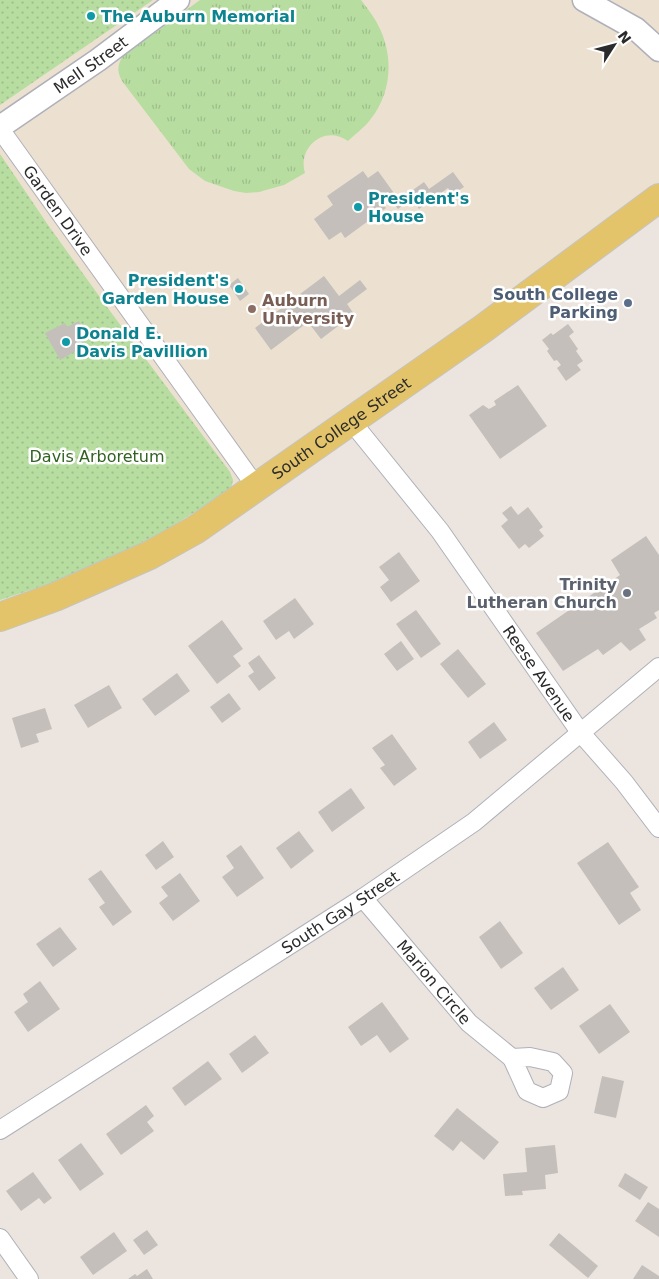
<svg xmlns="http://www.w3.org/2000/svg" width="659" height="1279" viewBox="0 0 659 1279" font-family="'DejaVu Sans',sans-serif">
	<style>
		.education { fill: #ece1d0 }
		.grass { fill: url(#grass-tufts) }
		.park { fill: url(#park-dots) }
		.building { fill: #c4bfbb }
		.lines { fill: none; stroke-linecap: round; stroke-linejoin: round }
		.minor-casing { stroke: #afb1ba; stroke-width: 20 }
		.tertiary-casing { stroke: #afb1ba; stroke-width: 25 }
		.primary-casing { stroke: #c4c4c4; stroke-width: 30 }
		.minor { stroke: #fff; stroke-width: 18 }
		.tertiary { stroke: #fff; stroke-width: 22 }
		.primary { stroke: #e4c46b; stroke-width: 28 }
		.culture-dot { fill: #0f9aa8; stroke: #fff; stroke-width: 2 }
		.service-dot { fill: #5c6f8a; stroke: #fff; stroke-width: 2 }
		.education-dot { fill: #8d6e63; stroke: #fff; stroke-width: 2 }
		.worship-dot { fill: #6b7280; stroke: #fff; stroke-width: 2 }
		.labels { text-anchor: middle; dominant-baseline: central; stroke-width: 5; stroke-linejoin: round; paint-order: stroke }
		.culture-label { font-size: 16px; font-weight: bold; fill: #0d838f; stroke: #fff; text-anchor: start }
		.street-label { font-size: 16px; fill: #2b2b2b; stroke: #fff }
		.service-label { font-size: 16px; font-weight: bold; fill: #4e5e75; stroke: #fff; text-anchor: end }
		.education-label { font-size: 16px; font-weight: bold; fill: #785e54; stroke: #fff; text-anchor: start }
		.park-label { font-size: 16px; fill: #316221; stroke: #fff }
		.worship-label { font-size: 16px; font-weight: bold; fill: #5b616d; stroke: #fff; text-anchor: end }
	</style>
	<defs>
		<pattern id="grass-tufts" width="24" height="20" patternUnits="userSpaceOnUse" patternTransform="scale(1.25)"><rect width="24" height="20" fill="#b7dda0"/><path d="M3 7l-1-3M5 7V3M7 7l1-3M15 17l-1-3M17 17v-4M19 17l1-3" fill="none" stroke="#9ebe8a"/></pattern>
		<pattern id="park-dots" width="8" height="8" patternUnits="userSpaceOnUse" patternTransform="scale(1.25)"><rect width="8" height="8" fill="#b7dda0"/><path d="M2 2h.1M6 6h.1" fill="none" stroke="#9ebe8a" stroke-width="1.8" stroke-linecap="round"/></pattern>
	</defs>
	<rect width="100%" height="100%" fill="#ece5df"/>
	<path class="education" d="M0,0H659V196L257,488L0,617Z"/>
	<path class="grass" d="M200,0H361C368,9 375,18 380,29C394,59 391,94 370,120C364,128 355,134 348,141C325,124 297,147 305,173L284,185L259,192L246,193L234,191L205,181L189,169L122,81C117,72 117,65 123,56Z"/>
	<g class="park">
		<path d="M0,0H153L0,105Z"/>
		<path d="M0,154L48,225L107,307L230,472L233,480L231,489L168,529L98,565L67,578L0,600Z"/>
	</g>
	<g class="building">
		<path d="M363,171L368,178L378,171L399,200L424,182L429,189L453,172L464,187L453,194L448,188L419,209L412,198L398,209L390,198L382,203L386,208L345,238L341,232L329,240L314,219L333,205L327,196Z"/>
		<path d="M324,276L339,296L360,280L367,289L347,304L354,314L321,339L308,322L271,350L255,328Z"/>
		<path d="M238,278L249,294L240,301L229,285Z"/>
		<path d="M79,321L88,338L76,345L79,349L60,360L45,333L65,323L67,327Z"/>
		<path d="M568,324L574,332L569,336L578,349L576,351L583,361L577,365L581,370L566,381L557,368L561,365L557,360L554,361L547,351L549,349L542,340L551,333L553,335Z"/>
		<path d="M518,385L547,426L500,459L469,415L483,405L489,409L496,405L494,401Z"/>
		<path d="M511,506L518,515L528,507L543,527L539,530L544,536L529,548L525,544L519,549L501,526L508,520L502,513Z"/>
		<path d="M646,536L659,555V610L654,613L657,618L639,629L646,640L630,651L621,642L603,655L598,649L563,671L536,633L620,575L611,560Z"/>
		<path d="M399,552L420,581L391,602L380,587L389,580L379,567Z"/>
		<path d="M295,598L314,624L294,639L289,631L276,640L263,621Z"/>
		<path d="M416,610L441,644L421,658L396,624Z"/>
		<path d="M222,620L243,649L233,656L241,666L217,684L188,646Z"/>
		<path d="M401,641L414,659L397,671L384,654Z"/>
		<path d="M458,649L486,684L468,698L440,664Z"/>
		<path d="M259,655L276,678L259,691L248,676L254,672L248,663Z"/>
		<path d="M177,673L190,691L155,716L142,699Z"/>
		<path d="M109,685L122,708L88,728L74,705Z"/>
		<path d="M229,693L241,709L222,723L210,707Z"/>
		<path d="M45,708L52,729L36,734L39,742L21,748L12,718Z"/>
		<path d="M494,722L507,740L480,759L468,742Z"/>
		<path d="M392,734L417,769L394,786L380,768L385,765L372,748Z"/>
		<path d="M351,788L365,808L332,832L318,812Z"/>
		<path d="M299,831L314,851L291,869L276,848Z"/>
		<path d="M163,841L174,857L156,870L145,855Z"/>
		<path d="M608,842L639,887L630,893L641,910L619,925L577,863Z"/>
		<path d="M241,845L264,878L237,897L222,877L234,868L226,856Z"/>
		<path d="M101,870L132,912L113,926L99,907L105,903L88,879Z"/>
		<path d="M180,873L200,901L173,921L159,903L168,896L161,887Z"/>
		<path d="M500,921L523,953L501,969L479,937Z"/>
		<path d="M60,927L77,949L53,967L36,944Z"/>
		<path d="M563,967L579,990L551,1010L534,988Z"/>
		<path d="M40,981L60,1009L28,1032L14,1012L28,1002L23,994Z"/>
		<path d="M382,1002L409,1039L390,1053L377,1035L361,1046L348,1027Z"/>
		<path d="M610,1004L630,1032L599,1054L579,1026Z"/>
		<path d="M255,1035L269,1053L242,1073L229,1054Z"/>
		<path d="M208,1061L222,1079L185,1106L172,1088Z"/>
		<path d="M602,1076L624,1081L616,1118L594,1113Z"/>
		<path d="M146,1105L154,1116L147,1122L154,1131L121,1155L106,1134Z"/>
		<path d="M457,1108L499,1142L484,1160L461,1141L453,1151L434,1136Z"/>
		<path d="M81,1143L104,1174L80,1191L58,1160Z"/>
		<path d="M555,1145L558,1173L545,1175L546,1189L522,1191L523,1195L505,1196L503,1174L527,1172L525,1148Z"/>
		<path d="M33,1172L52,1198L44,1204L39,1198L21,1211L6,1191Z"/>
		<path d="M625,1173L648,1187L640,1200L618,1186Z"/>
		<path d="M648,1202L659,1209V1237L635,1221Z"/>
		<path d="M147,1230L158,1245L144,1255L133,1240Z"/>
		<path d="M114,1232L127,1251L93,1275L80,1257Z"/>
		<path d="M559,1233L598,1266L588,1278L549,1245Z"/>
		<path d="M642,1265L659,1276V1279H633Z"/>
		<path d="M147,1269L153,1279H128L135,1274L137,1276Z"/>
	</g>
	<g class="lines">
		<defs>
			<g id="minor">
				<path id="s1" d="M0,129L257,488"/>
				<path id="s2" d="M351,421L440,531L580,732L624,782L659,828"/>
				<path id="s3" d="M363,898L469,1023L512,1058"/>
				<path d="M530,1057L553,1062L563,1073L559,1091L543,1098L527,1091L512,1058Z"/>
				<path id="s4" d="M0,1130L363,898L474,822L659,667"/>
				<path d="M0,1238L29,1279"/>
			</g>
			<g id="tertiary">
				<path d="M584,0L636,29L659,50"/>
				<path id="s5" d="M0,127L98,60L178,0"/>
			</g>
			<g id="primary">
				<path id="s6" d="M0,617L55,597L150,555L195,530L484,328L659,198"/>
			</g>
		</defs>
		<use href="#minor" class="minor-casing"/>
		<use href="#tertiary" class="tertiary-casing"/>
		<use href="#primary" class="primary-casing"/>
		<use href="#minor" class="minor"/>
		<use href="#tertiary" class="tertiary"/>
		<use href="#primary" class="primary"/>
	</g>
	<g class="culture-dot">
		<circle cx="91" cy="16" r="5"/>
		<circle cx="358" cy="207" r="5"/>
		<circle cx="239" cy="289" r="5"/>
		<circle cx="66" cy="342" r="5"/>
	</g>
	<circle class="service-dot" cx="628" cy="303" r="5"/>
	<circle class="education-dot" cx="252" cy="309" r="5"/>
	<circle class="worship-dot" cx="627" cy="593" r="5"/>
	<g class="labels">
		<g class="culture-label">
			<text x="101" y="16">The Auburn Memorial</text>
			<text x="368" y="198">President's<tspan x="368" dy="18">House</tspan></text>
			<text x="229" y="280" text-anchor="end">President's<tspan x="229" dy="18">Garden House</tspan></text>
			<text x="76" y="333">Donald E.<tspan x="76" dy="18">Davis Pavillion</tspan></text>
		</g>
		<g class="street-label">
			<text stroke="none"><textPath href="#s5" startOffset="110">Mell Street</textPath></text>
			<text stroke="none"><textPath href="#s1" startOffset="100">Garden Drive</textPath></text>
			<text stroke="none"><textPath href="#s6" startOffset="392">South College Street</textPath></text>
			<text stroke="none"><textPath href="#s2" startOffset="315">Reese Avenue</textPath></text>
			<text stroke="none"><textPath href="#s4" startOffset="404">South Gay Street</textPath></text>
			<text stroke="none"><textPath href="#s3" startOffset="110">Marion Circle</textPath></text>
		</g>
		<g class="service-label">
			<text x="618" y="294">South College<tspan x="618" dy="18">Parking</tspan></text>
		</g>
		<g class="education-label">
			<text x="262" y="300">Auburn<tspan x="262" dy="18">University</tspan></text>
		</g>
		<g class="park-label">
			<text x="97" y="456">Davis Arboretum</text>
		</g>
		<g class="worship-label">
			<text x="617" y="584">Trinity<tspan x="617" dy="18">Lutheran Church</tspan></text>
		</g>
	</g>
	<g transform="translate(614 45) rotate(54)" stroke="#ffffff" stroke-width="4" paint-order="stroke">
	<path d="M0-4L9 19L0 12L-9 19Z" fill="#2b2b2b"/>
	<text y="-8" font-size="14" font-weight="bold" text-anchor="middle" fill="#2b2b2b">N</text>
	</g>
</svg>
